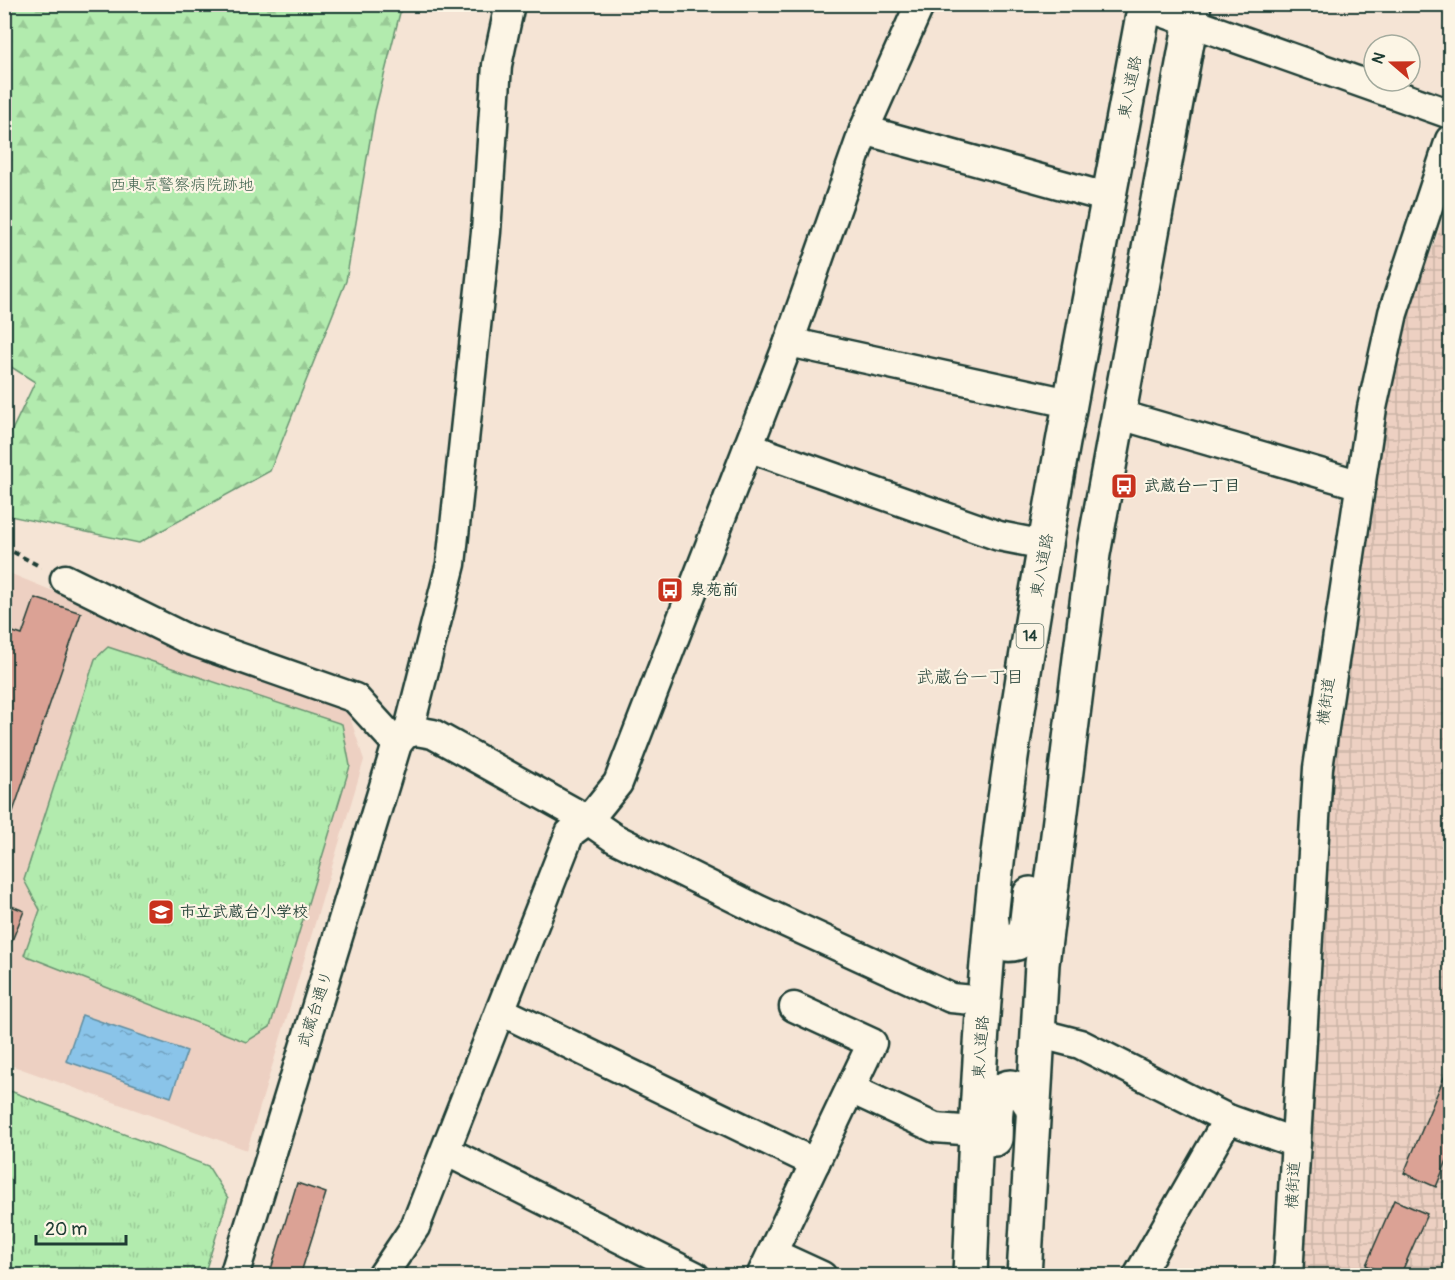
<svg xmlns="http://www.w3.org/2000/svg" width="1455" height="1280" viewBox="0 0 1455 1280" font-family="Pangolin,'Klee One',sans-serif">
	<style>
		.built { fill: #edd0c2 }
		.industrial { fill: url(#industrial-grid) }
		.grass { fill: url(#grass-tufts); stroke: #689471; stroke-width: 1.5 }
		.forest { fill: url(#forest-firs); stroke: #689471; stroke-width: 1.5 }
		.water { fill: url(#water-ripples); stroke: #5f8ea1; stroke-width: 1.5 }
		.building { fill: #dba295; stroke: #1f3d34; stroke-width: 1.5 }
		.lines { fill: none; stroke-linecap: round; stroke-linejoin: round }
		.minor-casing { stroke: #1f3d34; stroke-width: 33 }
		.major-casing { stroke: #1f3d34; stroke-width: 38 }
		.path { stroke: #1f3d34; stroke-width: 4; stroke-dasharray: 6 4.5; stroke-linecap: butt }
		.minor { stroke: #fcf5e5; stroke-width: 28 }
		.major { stroke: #fcf5e5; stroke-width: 33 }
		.labels { text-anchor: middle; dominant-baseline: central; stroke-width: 4.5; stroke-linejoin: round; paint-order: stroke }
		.shield { fill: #fcf5e5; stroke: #617469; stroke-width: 1.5 }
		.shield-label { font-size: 15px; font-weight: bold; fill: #1f3d34 }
		.street-label { font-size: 16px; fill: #1f3d34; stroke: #fcf5e5 }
		.park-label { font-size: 16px; fill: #3c604c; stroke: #fcf5e5 }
		.poi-label { font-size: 16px; font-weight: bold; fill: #1f3d34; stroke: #fcf5e5; text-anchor: start }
		.neighbourhood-label { font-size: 18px; fill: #1f3d34; stroke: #fcf5e5 }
	</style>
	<defs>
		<pattern id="industrial-grid" width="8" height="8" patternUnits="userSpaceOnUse" patternTransform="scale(1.5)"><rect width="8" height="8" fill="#edd0c2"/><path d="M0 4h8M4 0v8" fill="none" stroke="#cbb4a7"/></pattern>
		<pattern id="grass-tufts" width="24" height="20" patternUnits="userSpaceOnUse" patternTransform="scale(1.5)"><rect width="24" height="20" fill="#b2ebae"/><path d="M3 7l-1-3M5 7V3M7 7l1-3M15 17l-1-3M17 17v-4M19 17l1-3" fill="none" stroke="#99ca96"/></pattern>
		<pattern id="forest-firs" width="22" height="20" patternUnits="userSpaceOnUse" patternTransform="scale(1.5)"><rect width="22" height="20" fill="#b2ebae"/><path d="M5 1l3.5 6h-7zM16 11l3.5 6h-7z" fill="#99ca96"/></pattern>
		<pattern id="water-ripples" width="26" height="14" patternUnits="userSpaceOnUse" patternTransform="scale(1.5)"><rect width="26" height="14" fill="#8ac4e9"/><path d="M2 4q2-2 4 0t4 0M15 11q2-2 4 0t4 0" fill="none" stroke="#70a0be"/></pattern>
	</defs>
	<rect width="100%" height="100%" fill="#f5e4d5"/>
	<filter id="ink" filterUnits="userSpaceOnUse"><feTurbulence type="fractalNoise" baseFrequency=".0167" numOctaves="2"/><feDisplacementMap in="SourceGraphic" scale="12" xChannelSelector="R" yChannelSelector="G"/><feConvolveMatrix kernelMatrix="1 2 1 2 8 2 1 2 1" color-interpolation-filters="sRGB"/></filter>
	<g filter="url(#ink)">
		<path class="built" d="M4,571L348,711L364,760L247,1150L5,1063Z"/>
		<path class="industrial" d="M1450,203V1275L1293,1276L1322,795L1396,342Z"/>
		<g class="grass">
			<path d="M108,647L342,724L350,766L270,1027L246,1042L24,955L40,910L24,880L95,659Z"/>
			<path d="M5,1089L208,1166L228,1198L204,1275H5Z"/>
		</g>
		<path class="forest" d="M5,4L402,5L375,111L346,281L270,471L139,543L5,515V445L35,382L5,363Z"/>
		<path class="water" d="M82,1015L187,1051L171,1097L66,1061Z"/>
		<g class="building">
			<path d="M35,598L81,613L4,838V629L22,635Z"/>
			<path d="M4,903L24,911L11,943L4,941Z"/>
			<path d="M1450,1063V1153L1436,1187L1404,1173Z"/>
			<path d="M297,1183L326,1193L300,1276H269Z"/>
			<path d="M1394,1200L1427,1214L1400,1276H1391L1366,1265Z"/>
		</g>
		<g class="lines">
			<defs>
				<g id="minor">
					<path d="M1145,6L1450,114"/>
					<path d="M864,130L1109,198"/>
					<path d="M789,342L1069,403"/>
					<path d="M1117,414L1361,485"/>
					<path d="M748,447L999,536L1045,545"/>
					<path d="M65,579L187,639L355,698L397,744"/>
					<path d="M408,733L451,564L486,232L497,65L510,4"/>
					<path d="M501,1011L815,1163"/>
					<path d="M1037,1033L1080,1044L1228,1119L1296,1143"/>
					<path d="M851,1089L935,1128L975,1131"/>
					<path d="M446,1151L695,1276"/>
					<path d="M772,1253L822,1276"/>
					<path d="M234,1276L397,744L405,734L416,731L433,734L588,820L614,838L759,910L951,998L984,1001"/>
					<path d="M382,1276L415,1227L570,833L588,820L618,783L789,342L864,130L920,4"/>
					<path d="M761,1276L872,1043L794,1007"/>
					<path d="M1138,1276L1228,1119"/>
					<path d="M1288,1276L1318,768L1372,408L1393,313L1450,140"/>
				</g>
				<g id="major">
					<path d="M992,922C993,937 1001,948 1017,943L1026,928L1030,894"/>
					<path d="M995,1139C996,1127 994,1112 998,1100C1006,1073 1028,1094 1033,1111"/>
					<path d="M970,1276C976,1117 983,957 1005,799C1042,533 1096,269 1145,4"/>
					<path d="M1024,1276L1042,964L1093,554L1194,4"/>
				</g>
			</defs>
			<use href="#minor" class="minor-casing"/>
			<use href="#major" class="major-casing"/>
			<path class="path" d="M4,547L41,567"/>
			<use href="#minor" class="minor"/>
			<use href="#major" class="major"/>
		</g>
	</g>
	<defs>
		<symbol id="bus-square" viewBox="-11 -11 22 22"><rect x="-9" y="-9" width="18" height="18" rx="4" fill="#c8321e" stroke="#fcf5e5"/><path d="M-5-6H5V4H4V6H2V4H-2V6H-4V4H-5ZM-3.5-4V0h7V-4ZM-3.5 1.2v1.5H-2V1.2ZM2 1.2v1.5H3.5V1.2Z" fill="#fff"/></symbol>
		<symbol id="school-square" viewBox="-11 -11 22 22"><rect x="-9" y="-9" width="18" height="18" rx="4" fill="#c8321e" stroke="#fcf5e5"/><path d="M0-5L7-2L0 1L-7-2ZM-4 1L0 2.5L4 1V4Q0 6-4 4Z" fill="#fff"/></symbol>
	</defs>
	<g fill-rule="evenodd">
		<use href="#bus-square" x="1109" y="471" width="30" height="30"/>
		<use href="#bus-square" x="655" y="575" width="30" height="30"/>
		<use href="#school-square" x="146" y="897" width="30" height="30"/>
	</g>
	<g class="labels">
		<rect class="shield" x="1016.5" y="624" width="27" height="24" rx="4.5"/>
		<g class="shield-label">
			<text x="1030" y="636">14</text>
		</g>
		<g class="street-label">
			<text transform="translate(1130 87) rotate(-79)">東八道路</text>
			<text transform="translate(1042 565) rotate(-80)">東八道路</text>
			<text transform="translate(1326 701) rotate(-82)">横街道</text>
			<text transform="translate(315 1009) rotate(-72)">武蔵台通り</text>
			<text transform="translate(981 1047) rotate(-86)">東八道路</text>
			<text transform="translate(1293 1185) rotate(-87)">横街道</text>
		</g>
		<g class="park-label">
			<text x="182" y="185">西東京警察病院跡地</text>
		</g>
		<g class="poi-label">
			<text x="1144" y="486">武蔵台一丁目</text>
			<text x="690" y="590">泉苑前</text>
			<text x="180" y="912">市立武蔵台小学校</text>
		</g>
		<g class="neighbourhood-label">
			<text x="970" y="677">武蔵台一丁目</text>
		</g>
	</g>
	<rect width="1455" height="1280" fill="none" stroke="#fcf5e5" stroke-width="24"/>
	<rect x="12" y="12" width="1431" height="1256" fill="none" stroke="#1f3d34" stroke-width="2" filter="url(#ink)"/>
	<g transform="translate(1392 63) rotate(290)"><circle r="28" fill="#fcf5e5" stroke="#a4ab9e" stroke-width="1.5"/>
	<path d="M0-4.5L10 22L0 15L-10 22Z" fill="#c8321e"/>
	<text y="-9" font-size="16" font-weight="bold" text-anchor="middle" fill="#1f3d34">N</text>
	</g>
	<path d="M36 1235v9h90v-9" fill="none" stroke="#1f3d34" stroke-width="3"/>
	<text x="45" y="1235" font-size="18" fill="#1f3d34" stroke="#fcf5e5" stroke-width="4.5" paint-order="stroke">20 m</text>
</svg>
